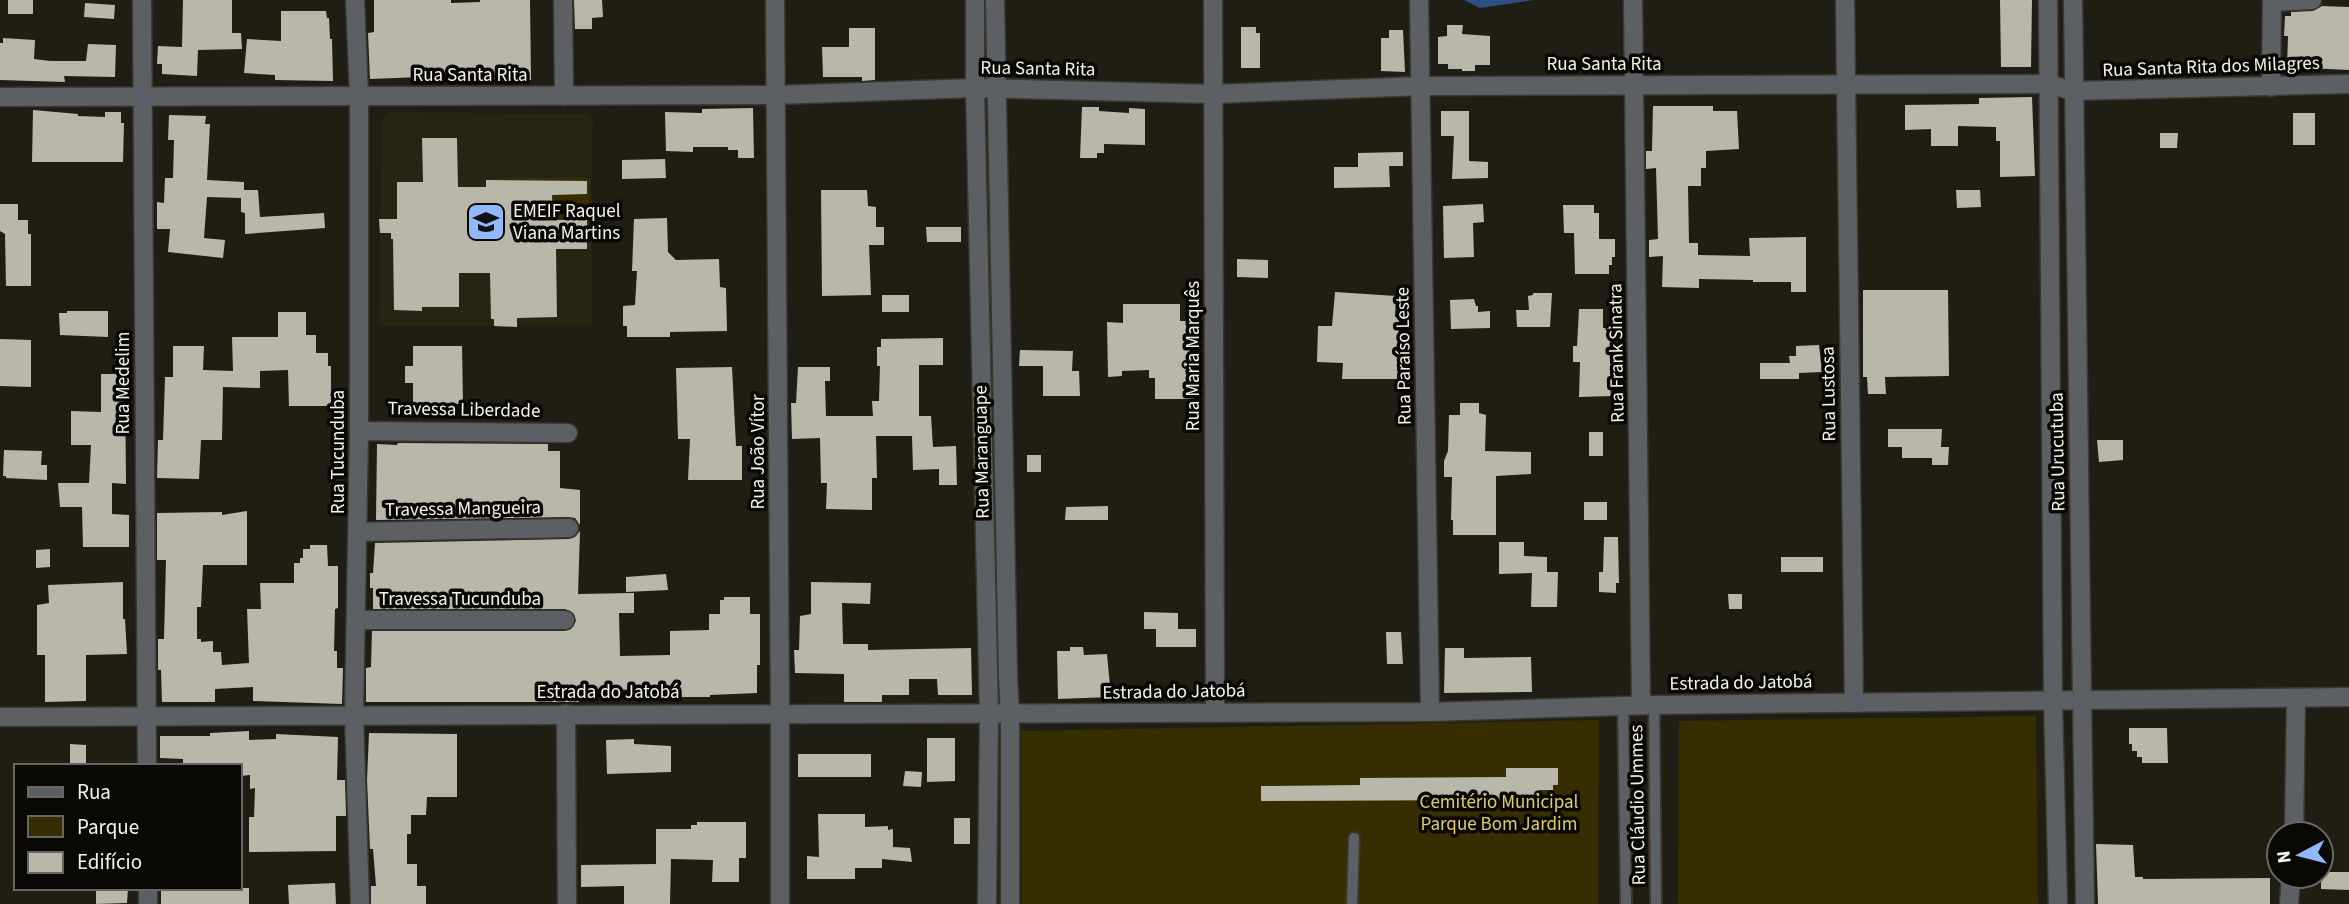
<svg xmlns="http://www.w3.org/2000/svg" width="2349" height="904" viewBox="0 0 2349 904" font-family="'Source Sans 3',sans-serif">
	<style>
		.built { fill: #272414 }
		.green { fill: #362d00 }
		.water { fill: #2f4e81 }
		.building { fill: #b9b7aa }
		.lines { fill: none; stroke-linecap: round; stroke-linejoin: round }
		.service-casing { stroke: #39382e; stroke-width: 14 }
		.minor-casing { stroke: #39382e; stroke-width: 21 }
		.tertiary-casing { stroke: #39382e; stroke-width: 21 }
		.service { stroke: #5c5f63; stroke-width: 10 }
		.minor { stroke: #5c5f63; stroke-width: 18 }
		.tertiary { stroke: #5c5f63; stroke-width: 18 }
		.labels { text-anchor: middle; dominant-baseline: central; stroke-width: 7; stroke-linejoin: round; paint-order: stroke }
		.street-label { font-size: 19px; fill: #f4f3ec; stroke: #090805 }
		.poi-label { font-size: 19px; fill: #f4f3ec; stroke: #090805; text-anchor: start }
		.park-label { font-size: 19px; fill: #e0cb67; stroke: #090805 }
	</style>
	<rect width="100%" height="100%" fill="#201e14"/>
	<path class="built" d="M389,112L589,114L593,120L592,325L379,326L382,119Z"/>
	<g class="green">
		<path d="M493,178H590V247L493,246Z"/>
		<path d="M2036,716L2038,904H1678L1679,721Z"/>
		<path d="M1599,720L1598,904H1022L1021,731Z"/>
	</g>
	<path class="water" d="M1464,0H1534L1480,8Z"/>
	<g class="building">
		<rect x="8" y="0" width="25" height="14"/>
		<path d="M183,0H232V33H241L242,49L198,50L197,76L162,74V64H157L158,46L182,47Z"/>
		<path d="M374,0H451V3L480,2V0H530L531,80L474,81V73L420,74V77L370,79L368,33L374,32Z"/>
		<path d="M574,0H602L603,17L592,18V29H575Z"/>
		<path d="M2000,0H2032L2031,67H2001Z"/>
		<path d="M85,3L115,5L114,19L84,17Z"/>
		<path d="M2322,6L2349,7V70L2287,67L2288,36H2284L2285,16H2291V12L2313,11Z"/>
		<path d="M281,11H326L327,18H329L330,39H332L333,81L275,80V75L244,73L247,39L281,41Z"/>
		<path d="M1447,25H1463L1462,34L1490,36V65H1475V71H1462V69H1448V64H1438V37L1447,36Z"/>
		<path d="M1241,27H1256V33H1260V68H1241Z"/>
		<path d="M849,28H875V80L862,81V77H823L822,47H849Z"/>
		<path d="M1389,30H1403L1405,72L1381,71V38H1389Z"/>
		<path d="M3,38L35,40L34,59L50,61H86L88,44L116,45L115,77L64,76L65,82L0,80V43H3Z"/>
		<path d="M2032,97L2035,176L2000,177V141H1996V127L1958,126V146H1931V129L1905,130V105L1979,104V98Z"/>
		<path d="M1653,106H1713V111H1737L1739,149L1706,151V168H1701V186H1688L1689,243H1698V255L1750,256L1749,238L1806,237V292H1791V282H1753V280L1699,279V288L1662,287L1663,256L1649,257V240L1658,239L1656,168L1646,169V151H1652Z"/>
		<path d="M1082,107H1099V111L1129,113V108L1145,109V145L1104,144V153H1097V158H1080Z"/>
		<path d="M753,108L754,158H738V150H728V147H693V152L666,151L665,112L702,113V109Z"/>
		<path d="M33,110L78,114V116L105,117V112H121V123H124L123,162H32Z"/>
		<path d="M1441,111H1469V161L1488,162V178L1452,179L1454,136H1441Z"/>
		<rect x="2293" y="113" width="22" height="32"/>
		<path d="M169,115L206,116L205,124H210L207,180L244,182V190H258L260,217L324,213L325,228L245,234V213L241,212V198L207,197L204,238L225,240L223,258L168,252L170,229H157V202L164,203L165,178H173L174,140H168Z"/>
		<path d="M2160,133H2178L2177,148H2160Z"/>
		<path d="M422,138H457L458,187H486V180L587,181V194L552,195L553,220H587V249H556L557,317L517,318V327L494,326V319H491L490,273H459V307H422V311L394,310L393,239H391V233H380L379,219H397V182H423Z"/>
		<path d="M1403,152V166H1389L1390,187L1334,188V167H1358V153Z"/>
		<path d="M665,159L666,178L622,179V160Z"/>
		<path d="M821,190H867L868,206L876,207V227H884V245H869L871,295L822,296Z"/>
		<path d="M1956,190H1980L1981,207L1957,208Z"/>
		<path d="M0,204H18V220H28V234H31V286H6L5,234L0,231Z"/>
		<path d="M1483,204L1484,222L1473,223L1474,257L1444,258L1443,206Z"/>
		<path d="M1563,205H1594V213H1599V239H1615V257H1612V265H1609V274H1575L1574,233H1564Z"/>
		<path d="M667,218L668,252L676,260L719,259L720,287L726,288L727,331L670,332V337H627V326H623V306L635,305L637,271H632L634,219Z"/>
		<path d="M926,227H961V242H927Z"/>
		<path d="M1237,259L1268,260V278L1237,277Z"/>
		<path d="M1863,290H1948L1949,376L1885,377L1886,394H1868L1867,377H1863Z"/>
		<path d="M1335,292L1396,296L1395,317H1399L1398,353H1407V379H1342L1343,363L1317,362L1318,326H1332Z"/>
		<path d="M1533,293H1552L1550,327H1517L1516,310H1529L1528,296L1533,295Z"/>
		<rect x="882" y="295" width="27" height="17"/>
		<path d="M1474,299L1476,306H1478V312L1490,311V328L1451,329L1450,300Z"/>
		<path d="M1123,304H1180V321H1188L1190,353H1195V399H1155V378H1149V370L1122,371V376L1108,377L1107,322L1123,323Z"/>
		<path d="M1579,309H1603V328H1611L1612,344H1617L1618,379H1616L1617,386H1610L1611,396L1579,397L1580,362H1573V346H1577Z"/>
		<path d="M67,311H108V337L60,335L59,313H67Z"/>
		<path d="M278,312H306V335H316V353H328V366H331V406H289L288,370L260,371V388L223,387L222,440H201L199,479L157,478L158,440H163L165,377H173V346H204L203,370L233,371L232,337H278Z"/>
		<path d="M943,338V365H919V416H931L933,447L956,446L957,485H939V469L913,470L912,436H876L877,478H872V510L826,509L827,483H821L820,438L792,439L791,403H796L798,367H830V381H825L826,416H873L872,401H879L880,366H877V347H881V339Z"/>
		<path d="M0,339L31,340V387L0,386Z"/>
		<path d="M1819,345L1822,372L1799,373V379H1760V363H1790L1789,356H1796V346Z"/>
		<path d="M413,346H462L463,404L413,403V383H405V366H413Z"/>
		<path d="M1020,350L1073,351L1072,371H1079L1080,396H1043V366H1019Z"/>
		<path d="M732,367L736,446H742V480H688L690,439H678L676,368Z"/>
		<path d="M101,374H125L126,484L112,483V514L129,515V547H83L82,507H60L58,483H89L91,445H71V411L101,412Z"/>
		<path d="M1460,403H1479V413L1486,415L1485,451L1531,452V474L1496,476V535H1453V520H1451L1452,477H1444V461L1448,451L1449,415H1460Z"/>
		<path d="M1888,429H1942L1941,447H1949L1948,465H1932V458H1902V447H1888Z"/>
		<rect x="1589" y="432" width="14" height="24"/>
		<path d="M2097,440H2123V460L2099,462Z"/>
		<path d="M398,443L548,444V451H560V488L580,490V525L575,518L569,517L376,520L377,444L397,445Z"/>
		<path d="M4,450L42,451L41,465H47V480L6,478V476H3Z"/>
		<rect x="1027" y="455" width="14" height="17"/>
		<rect x="1584" y="502" width="23" height="18"/>
		<path d="M1108,506V520H1065L1066,507Z"/>
		<path d="M247,511V565H203L201,607H197V639H201V642L213,641V652H221L222,665L249,663L247,609H261L260,583H294V563H300V558H303V549H310V545H327L328,566H338V608L335,609L334,651H337V668H343L342,704L253,701V687L215,689V702H162L161,670H158V639H164L166,560H157V513L222,512V515Z"/>
		<path d="M580,531L578,594L634,593V613H619L620,656L670,655V631L709,630V614H720V600H724V597H750V614H760V665H757V693L710,695V697H654V690L579,689V702H366V668L371,667L372,631H565L571,629L576,621L574,614L565,609H373V588H370V573H373L375,543L569,539L575,537Z"/>
		<path d="M1604,537H1618L1619,583H1616V593L1599,592V572H1603Z"/>
		<path d="M1499,542H1524V556L1547,557V572H1558L1557,607H1531L1532,573L1499,574Z"/>
		<path d="M50,549V567L36,568V550Z"/>
		<rect x="1781" y="557" width="42" height="15"/>
		<path d="M666,574L668,590L626,592V577Z"/>
		<path d="M123,582V619H125L127,654L86,655V701L45,702V655H37V605L49,603L48,585Z"/>
		<path d="M811,582L871,583L870,604L842,603L843,644H868V650L971,648L972,695H938L937,679H909V695H882V702H844V674L795,673L794,650H799L800,616L811,614Z"/>
		<path d="M1728,594H1742V609H1729Z"/>
		<path d="M1144,612L1178,613V629H1196V647H1156V629H1144Z"/>
		<path d="M1386,632H1401L1403,664H1387Z"/>
		<path d="M1070,647H1083L1084,655L1107,654L1111,697L1058,699L1057,651H1070Z"/>
		<path d="M1445,648H1464V658L1531,657L1532,692L1444,693Z"/>
		<path d="M2129,728H2167L2168,763H2142V757H2137V751H2132V744H2129Z"/>
		<path d="M249,731V740L276,739V734L338,737L337,780H345L346,816H336V851L249,852V817H254L255,788L250,789V775L240,776V766H183V759L160,758V736H210V733Z"/>
		<path d="M369,733L457,734V797H427L426,815H411V834H407V864H417V886H426V904H371V886H376L373,849H370L367,780Z"/>
		<path d="M927,738H955V781L927,782Z"/>
		<path d="M634,739V744L671,746V772L607,774L606,740Z"/>
		<path d="M70,744L86,745V766H70Z"/>
		<rect x="798" y="754" width="73" height="23"/>
		<path d="M1506,768H1558V785H1553V790H1539V801L1515,803H1492V800L1261,801V786L1360,785V778L1506,777Z"/>
		<path d="M905,771L922,772L921,787L903,786Z"/>
		<path d="M818,814H865V827L888,826V830L893,829V847L910,848L912,862L882,859V868H855V879H807V856L819,857Z"/>
		<rect x="954" y="818" width="16" height="26"/>
		<path d="M697,822H746V858H739V882H712L713,860L671,859L670,904H624V886L581,887V865L656,864V829H691V825H697Z"/>
		<path d="M2096,844L2133,845L2135,877H2143V879L2270,878V904H2098Z"/>
		<path d="M2321,872H2349V890L2321,889Z"/>
		<path d="M335,883L336,904H289L288,885Z"/>
		<rect x="161" y="888" width="88" height="16"/>
		<path d="M96,889H128L127,903L96,904Z"/>
	</g>
	<g class="lines">
		<defs>
			<g id="service">
				<path d="M1623,705L1626,904"/>
				<path d="M1654,705L1656,904"/>
				<path d="M1352,904L1354,838"/>
			</g>
			<g id="minor">
				<path d="M142,0L147,766"/>
				<path d="M355,0L359,95V431L354,714L360,904"/>
				<path d="M563,0L564,96"/>
				<path d="M775,0L780,713V904"/>
				<path d="M975,0V88L989,714L987,904"/>
				<path d="M995,0L1008,677L1010,715V904"/>
				<path d="M1213,0L1215,712"/>
				<path d="M1419,0L1430,712"/>
				<path d="M1633,0L1641,705"/>
				<path d="M1845,0L1854,703"/>
				<path d="M2272,2L2312,0"/>
				<path d="M2271,87L2272,0"/>
				<path d="M0,97L776,95L975,88L1213,94L1422,86L2048,84L2073,91L2349,84"/>
				<path d="M359,431L568,433"/>
				<path d="M358,532L569,528"/>
				<path d="M356,620H565"/>
				<path d="M2082,699L2085,904"/>
				<path d="M2053,700L2058,904"/>
				<path d="M566,714L567,904"/>
				<path d="M2294,834L2296,698"/>
				<path d="M148,888V904"/>
				<path d="M2289,904L2291,876"/>
			</g>
			<g id="tertiary">
				<path d="M2048,0L2053,700"/>
				<path d="M2073,0L2082,699"/>
				<path d="M0,717L1430,712L1654,705L2349,697"/>
			</g>
		</defs>
		<use href="#service" class="service-casing"/>
		<use href="#minor" class="minor-casing"/>
		<use href="#tertiary" class="tertiary-casing"/>
		<use href="#service" class="service"/>
		<use href="#minor" class="minor"/>
		<use href="#tertiary" class="tertiary"/>
	</g>
	<defs>
		<symbol id="school-square" viewBox="-11 -11 22 22"><rect x="-9" y="-9" width="18" height="18" rx="4" fill="#8fb8fd" stroke="#090805"/><path d="M0-5L7-2L0 1L-7-2ZM-4 1L0 2.5L4 1V4Q0 6-4 4Z" fill="#111"/></symbol>
	</defs>
	<g fill-rule="evenodd">
		<use href="#school-square" x="464" y="200" width="44" height="44"/>
	</g>
	<g class="labels">
		<g class="street-label">
			<text x="1604" y="64">Rua Santa Rita</text>
			<text transform="translate(2211 67) rotate(-2)">Rua Santa Rita dos Milagres</text>
			<text transform="translate(1038 69) rotate(1)">Rua Santa Rita</text>
			<text x="470" y="75">Rua Santa Rita</text>
			<text transform="translate(1617 353) rotate(-91)">Rua Frank Sinatra</text>
			<text transform="translate(1193 356) rotate(-90)">Rua Maria Marquês</text>
			<text transform="translate(1404 356) rotate(-91)">Rua Paraíso Leste</text>
			<text transform="translate(123 383) rotate(-90)">Rua Medelim</text>
			<text transform="translate(1829 394) rotate(-91)">Rua Lustosa</text>
			<text transform="translate(464 410) rotate(1)">Travessa Liberdade</text>
			<text transform="translate(338 452) rotate(-90)">Rua Tucunduba</text>
			<text transform="translate(758 452) rotate(-90)">Rua João Vítor</text>
			<text transform="translate(982 452) rotate(-91)">Rua Maranguape</text>
			<text transform="translate(2058 452) rotate(-91)">Rua Urucutuba</text>
			<text transform="translate(463 509) rotate(-1)">Travessa Mangueira</text>
			<text x="460" y="599">Travessa Tucunduba</text>
			<text transform="translate(1741 683) rotate(-1)">Estrada do Jatobá</text>
			<text x="608" y="692">Estrada do Jatobá</text>
			<text transform="translate(1174 692) rotate(-1)">Estrada do Jatobá</text>
			<text transform="translate(1638 805) rotate(-91)">Rua Cláudio Ummes</text>
		</g>
		<g class="poi-label">
			<text x="513" y="211">EMEIF Raquel<tspan x="513" dy="22">Viana Martins</tspan></text>
		</g>
		<g class="park-label">
			<text x="1499" y="802">Cemitério Municipal<tspan x="1499" dy="22">Parque Bom Jardim</tspan></text>
		</g>
	</g>
	<rect x="14" y="764" width="228" height="126" fill="#090805" stroke="#676661" stroke-width="2"/>
	<rect x="28" y="787" width="35" height="10" fill="#5c5f63" stroke="#676661" stroke-width="2"/>
	<text x="77" y="799" font-size="21" fill="#f4f3ec">Rua</text>
	<rect x="28" y="816" width="35" height="21" fill="#362d00" stroke="#676661" stroke-width="2"/>
	<text x="77" y="834" font-size="21" fill="#f4f3ec">Parque</text>
	<rect x="28" y="852" width="35" height="21" fill="#b9b7aa" stroke="#676661" stroke-width="2"/>
	<text x="77" y="869" font-size="21" fill="#f4f3ec">Edifício</text>
	<g transform="translate(2300 855) rotate(263)"><circle r="33" fill="#090805" stroke="#676661" stroke-width="2"/>
	<path d="M0-5L12 26L0 18L-12 26Z" fill="#8fb8fd"/>
	<text y="-10" font-size="19" font-weight="bold" text-anchor="middle" fill="#f4f3ec">N</text>
	</g>
</svg>
